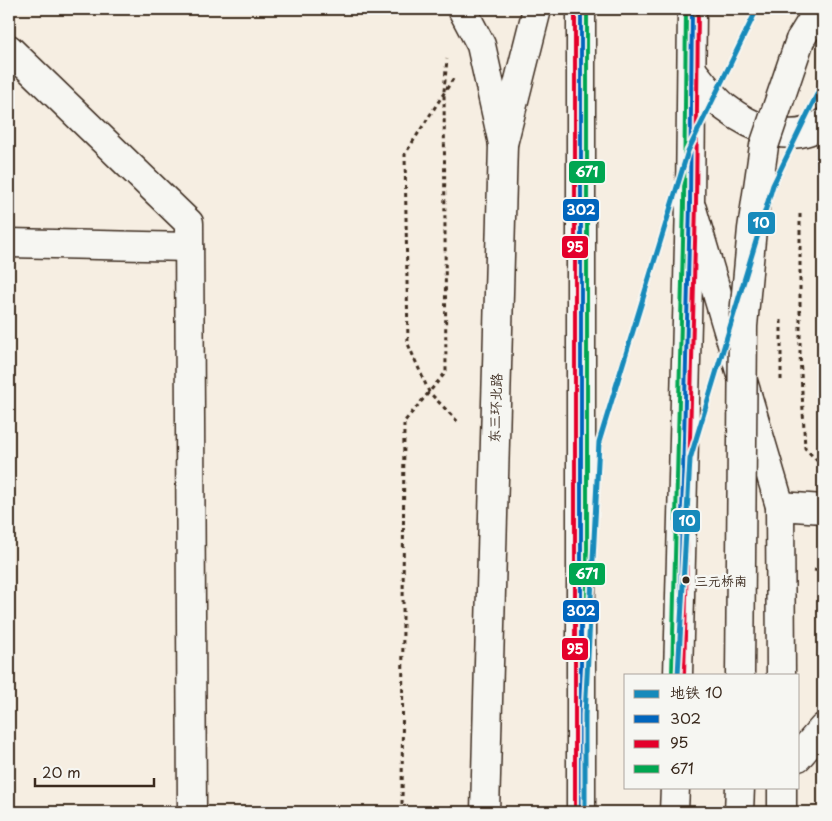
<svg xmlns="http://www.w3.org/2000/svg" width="832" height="821" viewBox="0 0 832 821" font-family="'Playpen Sans','LXGW WenKai TC',sans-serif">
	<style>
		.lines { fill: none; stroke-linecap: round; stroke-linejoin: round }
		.minor-casing { stroke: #3b2a1e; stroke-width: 31 }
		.highway-casing { stroke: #3b2a1e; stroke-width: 31 }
		.path { stroke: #3b2a1e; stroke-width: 3; stroke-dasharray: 4 4; stroke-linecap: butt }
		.minor { stroke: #f6f6f2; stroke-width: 28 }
		.highway { stroke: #f6f6f2; stroke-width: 28 }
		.highway-bridge-casing { stroke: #3b2a1e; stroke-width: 31; stroke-linecap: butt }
		.highway-bridge { stroke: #f6f6f2; stroke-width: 28 }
		.bus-1-casing { stroke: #f6f6f2; stroke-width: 8 }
		.bus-2-casing { stroke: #f6f6f2; stroke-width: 8 }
		.bus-3-casing { stroke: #f6f6f2; stroke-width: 8 }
		.bus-1 { stroke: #0065bd; stroke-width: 4 }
		.bus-2 { stroke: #e4002b; stroke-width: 4 }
		.bus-3 { stroke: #00a651; stroke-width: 4 }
		.metro-1-casing { stroke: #f6f6f2; stroke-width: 9 }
		.metro-1 { stroke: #178abb; stroke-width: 5 }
		.bus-dot { fill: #3b2a1e; stroke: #f6f6f2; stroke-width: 2 }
		.labels { text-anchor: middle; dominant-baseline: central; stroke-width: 5; stroke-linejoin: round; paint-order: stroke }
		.bus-label { font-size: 13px; fill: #3b2a1e; stroke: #f6f6f2; text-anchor: start }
		.street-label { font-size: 14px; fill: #3b2a1e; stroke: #f6f6f2 }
		.line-badge { stroke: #f6f6f2; stroke-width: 2 }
		.badge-label { font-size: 14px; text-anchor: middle; font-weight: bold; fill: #fff }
	</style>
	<rect width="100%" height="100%" fill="#f6eee2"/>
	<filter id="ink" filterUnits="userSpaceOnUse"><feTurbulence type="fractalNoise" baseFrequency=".02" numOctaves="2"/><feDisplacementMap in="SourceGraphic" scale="10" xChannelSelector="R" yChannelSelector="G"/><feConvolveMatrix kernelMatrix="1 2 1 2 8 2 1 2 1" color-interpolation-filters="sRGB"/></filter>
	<g filter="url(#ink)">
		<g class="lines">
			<defs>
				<g id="minor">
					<path d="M9,49L189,223L192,812"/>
					<path d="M692,209L780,506L781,675"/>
					<path d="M9,243L189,247"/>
					<path d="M780,506L823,509"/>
					<path d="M798,757L823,728"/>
					<path d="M782,787V812"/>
					<path d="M485,812L503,144L537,9"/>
				</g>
				<g id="highway">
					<path d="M462,9L481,45L503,144"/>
					<path d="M581,9V812"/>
					<path d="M800,40L819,9"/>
					<path d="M692,70C702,82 713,98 726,108C752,128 793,146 823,123"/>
					<path d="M678,675L690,203L692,9"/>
					<path d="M674,812L675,787"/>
					<path d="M739,812L740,787"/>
				</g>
			</defs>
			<use href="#minor" class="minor-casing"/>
			<use href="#highway" class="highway-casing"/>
			<g class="path">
				<path d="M453,79L405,154L408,344L429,392L460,424"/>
				<path d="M800,214V354L805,448L823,467"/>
				<path d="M781,380V319"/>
				<path d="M814,570L823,571"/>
				<path d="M402,812L404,422L446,372L444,91L447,59"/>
			</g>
			<use href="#minor" class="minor"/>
			<use href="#highway" class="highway"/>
			<defs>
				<path id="highway-bridge" d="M740,675L743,326L752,229L764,146L800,40"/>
			</defs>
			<use href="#highway-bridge" class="highway-bridge-casing"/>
			<use href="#highway-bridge" class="highway-bridge"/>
			<defs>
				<g id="bus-1">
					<path d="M581,9V812"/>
					<path d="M678,675L690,203L692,9"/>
				</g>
				<g id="bus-2">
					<path d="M575,9V812"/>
					<path d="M684,675L696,203L698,9"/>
				</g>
				<g id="bus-3">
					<path d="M587,9V812"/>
					<path d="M672,675L684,203L686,9"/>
				</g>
			</defs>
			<use href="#bus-1" class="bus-1-casing"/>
			<use href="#bus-2" class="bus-2-casing"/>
			<use href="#bus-3" class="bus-3-casing"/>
			<use href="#bus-1" class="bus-1"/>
			<use href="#bus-2" class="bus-2"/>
			<use href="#bus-3" class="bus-3"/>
			<defs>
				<g id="metro-1">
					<path d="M678,675L690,459L773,185L823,82"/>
					<path d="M585,812V715L599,442L688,151L757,9"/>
				</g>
			</defs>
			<use href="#metro-1" class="metro-1-casing"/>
			<use href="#metro-1" class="metro-1"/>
		</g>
	</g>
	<circle class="bus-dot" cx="686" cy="580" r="4.5"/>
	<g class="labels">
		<g class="bus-label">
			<text x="695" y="580">三元桥南</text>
		</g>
		<g class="street-label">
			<text transform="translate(495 408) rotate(-88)">东三环北路</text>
		</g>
	</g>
	<g class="line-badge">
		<rect x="568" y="160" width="38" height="24" rx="5" fill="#00a651"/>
		<rect x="562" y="198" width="38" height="24" rx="5" fill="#0065bd"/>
		<rect x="747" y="211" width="29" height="24" rx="5" fill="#178abb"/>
		<rect x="561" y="235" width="28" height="24" rx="5" fill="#e4002b"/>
		<rect x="672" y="509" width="29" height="24" rx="5" fill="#178abb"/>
		<rect x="568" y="562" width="38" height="24" rx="5" fill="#00a651"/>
		<rect x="562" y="599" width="38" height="24" rx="5" fill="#0065bd"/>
		<rect x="561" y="637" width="28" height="24" rx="5" fill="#e4002b"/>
	</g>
	<g class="badge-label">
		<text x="587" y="177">671</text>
		<text x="581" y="215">302</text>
		<text x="761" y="228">10</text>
		<text x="575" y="252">95</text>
		<text x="687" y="526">10</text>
		<text x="587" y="579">671</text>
		<text x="581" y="616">302</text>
		<text x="575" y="654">95</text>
	</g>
	<rect width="832" height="821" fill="none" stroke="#f6f6f2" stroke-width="30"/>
	<rect x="15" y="15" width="802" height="791" fill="none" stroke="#3b2a1e" stroke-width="2" filter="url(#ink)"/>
	<rect x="624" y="674" width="175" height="115" fill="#f6f6f2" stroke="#aba49d"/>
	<rect x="634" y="690" width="25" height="8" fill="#178abb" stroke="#aba49d"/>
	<text x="670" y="698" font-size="15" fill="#3b2a1e">地铁 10</text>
	<rect x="634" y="715" width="25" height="8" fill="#0065bd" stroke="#aba49d"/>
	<text x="670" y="724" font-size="15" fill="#3b2a1e">302</text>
	<rect x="634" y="740" width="25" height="8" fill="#e4002b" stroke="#aba49d"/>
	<text x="670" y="748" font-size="15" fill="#3b2a1e">95</text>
	<rect x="634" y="765" width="25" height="8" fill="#00a651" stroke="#aba49d"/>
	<text x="670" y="774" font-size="15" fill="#3b2a1e">671</text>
	<path d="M35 778v8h119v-8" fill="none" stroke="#3b2a1e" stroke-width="2.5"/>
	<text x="42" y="778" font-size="15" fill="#3b2a1e" stroke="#f6f6f2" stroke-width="4" paint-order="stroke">20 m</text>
</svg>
